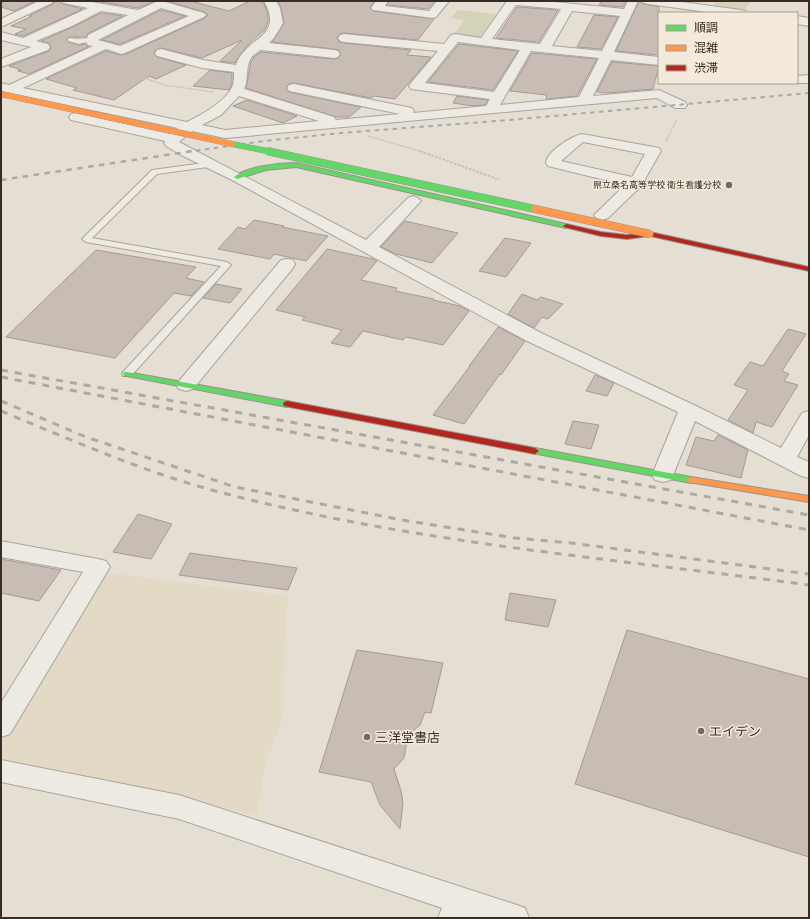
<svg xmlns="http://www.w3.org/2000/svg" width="810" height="919" viewBox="0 0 810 919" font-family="'Source Serif 4','Noto Sans JP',serif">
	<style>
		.farmland { fill: #e2dac5 }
		.green { fill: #d4d2b7 }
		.building { fill: #c8bdb4; stroke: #a59a92 }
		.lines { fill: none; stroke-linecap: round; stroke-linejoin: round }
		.lane-casing { stroke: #aaa49b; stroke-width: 2 }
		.street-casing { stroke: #aaa49b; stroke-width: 2 }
		.fast-casing { stroke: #9a938b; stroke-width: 2 }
		.slow-casing { stroke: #9a938b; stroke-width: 2 }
		.jam-casing { stroke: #9a938b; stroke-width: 2 }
		.path-far1 { stroke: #c6c1ba; stroke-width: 1.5; stroke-dasharray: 2 1; stroke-linecap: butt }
		.path { stroke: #c6c1ba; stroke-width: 2; stroke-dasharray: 2.5 1.5; stroke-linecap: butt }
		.lane { fill: #edeae3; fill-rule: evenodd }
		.street { fill: #edeae3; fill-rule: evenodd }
		.fast { fill: #63d668; fill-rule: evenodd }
		.slow { fill: #ff974d; fill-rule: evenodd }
		.jam { fill: #b3261e; fill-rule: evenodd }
		.rail-far2 { stroke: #ada8a3; stroke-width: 2; stroke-dasharray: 4.5 4.5; stroke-linecap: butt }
		.rail-far1 { stroke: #ada8a3; stroke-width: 2.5; stroke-dasharray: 5.5 5.5; stroke-linecap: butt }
		.rail { stroke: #ada8a3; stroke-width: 3; stroke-dasharray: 7 7; stroke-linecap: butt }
		.fast-bridge-far1-casing { stroke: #9a938b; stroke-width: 6; stroke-linecap: butt }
		.fast-bridge-casing { stroke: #9a938b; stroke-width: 8; stroke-linecap: butt }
		.slow-bridge-far1-casing { stroke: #9a938b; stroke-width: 6; stroke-linecap: butt }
		.slow-bridge-casing { stroke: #9a938b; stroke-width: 8; stroke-linecap: butt }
		.fast-bridge-far1 { stroke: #63d668; stroke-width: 5.5 }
		.fast-bridge { stroke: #63d668; stroke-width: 7 }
		.slow-bridge-far1 { stroke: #ff974d; stroke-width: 5.5 }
		.slow-bridge { stroke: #ff974d; stroke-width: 7 }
		.poi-dot { fill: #756a61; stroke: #f3eadb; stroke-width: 1.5 }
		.labels { text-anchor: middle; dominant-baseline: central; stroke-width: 3; stroke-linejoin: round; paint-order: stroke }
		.far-poi-label { font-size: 9px; fill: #392c23; stroke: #f3eadb; text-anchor: end }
		.near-poi-label { font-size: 13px; fill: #392c23; stroke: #f3eadb; text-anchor: start }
	</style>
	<rect width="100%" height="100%" fill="#e4ded3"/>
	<path class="farmland" d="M102,572L288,596L285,630L283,718L266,761L257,816L1,761V743Z"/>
	<g class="green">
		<path d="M716,1H750L745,10L714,7Z"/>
		<path d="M458,10L496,14L479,38L452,36L465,20L450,18Z"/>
	</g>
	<g class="building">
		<path d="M1,1H36L14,11L1,7Z"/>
		<path d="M56,1H60L63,4L83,9L23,36L15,34L26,29L11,26L32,16H29L53,4Z"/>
		<path d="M95,1H155L138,8Z"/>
		<path d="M167,1H190L229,11L250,1H263L268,14V22L265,29L246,47L240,55L235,63L220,61L242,40L202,58L161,48L157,49L154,52L157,57L186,65L156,79L149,76L114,100L73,90L77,88L46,79L106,51L121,55L126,54L205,18L208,15L204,12Z"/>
		<path d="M278,1H374L370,8L373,11L434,19L418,40L344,33L340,34L337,37L339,42L344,43L411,50L407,55L431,57L395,99L374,96L371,98L294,83L289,84L286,87L289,92L361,107L349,117H336L246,88L251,62L254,57L261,52L334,59L338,58L341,55L339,50L334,49L272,42L284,23L281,8Z"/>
		<path d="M389,1H435L428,9L387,5Z"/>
		<path d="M602,1H626L623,7L599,5Z"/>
		<path d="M639,1L644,4L659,7V55L616,51Z"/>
		<path d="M517,7L558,10L539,42L496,38Z"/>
		<path d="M161,10L185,16L120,44L102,40Z"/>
		<path d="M101,13L123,16L87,34L86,37H70L66,40L68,42L79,45L85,44L88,47L29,74L18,71L21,70L9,66L49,51L51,48L49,43L41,41L73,27Z"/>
		<path d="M594,15L618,17L601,49L577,47Z"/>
		<path d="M459,44L518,51L493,90L428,82Z"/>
		<path d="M532,53L597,59L577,96L546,99L547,95L510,91Z"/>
		<path d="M612,62L659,66L653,89L607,93L597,92Z"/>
		<path d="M210,70L232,73V84L229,90L193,86Z"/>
		<path d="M457,96L488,100L485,105L473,106L453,103Z"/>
		<path d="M247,100L297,116L283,123L233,106Z"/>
		<path d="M254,220L284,226L282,227L328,236L306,261L274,254L270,259L218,249L238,227L245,229Z"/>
		<path d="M405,221L458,233L432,263L396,254L381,247Z"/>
		<path d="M505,238L531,243L506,277L479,271Z"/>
		<path d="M327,249L373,259L377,261L361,280L397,288L395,291L434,299L433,300L460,306L469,311L443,345L406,337L403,340L363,331L350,347L331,343L342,330L302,320L305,317L276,310Z"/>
		<path d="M96,250L196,267L186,278L204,282L191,296L174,293L115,358L6,337Z"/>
		<path d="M216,284L242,289L230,303L203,298Z"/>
		<path d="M522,294L537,300L541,297L563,304L548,319L542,317L534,328L508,314Z"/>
		<path d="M498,327L525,341L501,375L500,374L464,424L433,415L470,366H469Z"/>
		<path d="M788,329L806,334L782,371L789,374L784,381L798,385L772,427L756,422L753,433L728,420L748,390L734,385L750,362L763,366Z"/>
		<path d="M595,375L614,383L607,396L586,391Z"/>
		<path d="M573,421L599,425L591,449L565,444Z"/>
		<path d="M718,435L748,450L741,478L686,465L696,437L714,441Z"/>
		<path d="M138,514L172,524L151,559L113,552Z"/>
		<path d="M190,553L297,568L288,590L179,575Z"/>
		<path d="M1,559L61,570L39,601L1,593Z"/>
		<path d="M510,593L556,600L548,627L505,620Z"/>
		<path d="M627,630L809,679V857L575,784Z"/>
		<path d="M357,650L443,663L431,713L425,712L420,725L408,735L404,758L394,769L401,791L403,803L400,829L380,805L371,782L319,772Z"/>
	</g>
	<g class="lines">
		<defs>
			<g id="lane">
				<path d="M70,38C78,40 90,37 95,40L79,44L68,41L67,40Z"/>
				<path d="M212,162L216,164L215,166L157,174L92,238L227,262L231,265L131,376H123L122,374L123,372L221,266L86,242L82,239L152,170Z"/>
			</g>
			<g id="street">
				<path d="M39,1H54L52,3L1,27V19Z"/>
				<path d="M61,1H86L138,10L156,2L162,1L204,13L206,15L204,17L125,53L121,54L106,49L23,88L187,122C201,115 228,100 233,85C234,81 234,76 234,72L202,68L157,56L155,53L157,50L161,49L203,60L236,65C245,37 285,38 264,1H276L280,8L283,23L274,38L269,43L334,50L338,51L340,54L338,57L334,58L261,50C258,52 253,55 251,58C245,67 249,80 244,89L334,117L336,120L400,114L289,91L287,88L289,85L294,84L407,107L412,108L414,111L413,113L486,106L490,99L411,89L409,86L411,83L438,51L344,42L340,41L338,38L340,35L344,34L444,44L451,35L455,34L481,38L507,1H545L624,9L628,1H638L614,52L659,57V65L611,60L593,96L659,90L685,102L687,105L685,108H675L657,98L225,138L192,131L179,142L366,240L408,198L413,196L418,198L421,201L418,204L379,247L541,333L696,406L781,448L802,413L809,411V435L797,457L809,462V478L801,476L695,421L671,480L663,482L655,480L652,475L678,412L527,341L232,180L181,155L166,146L164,143L165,141L71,120L69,117L71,114L76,113L170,134L178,128L1,91V83L9,85L93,46L88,45L86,42L88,35L128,15L101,11L72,26L36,41L48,44L50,47L48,50L1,67V59L31,47L1,40V32L23,38L88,8L63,3ZM516,5L561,9L540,44L492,39ZM161,8L189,16L120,46L98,40ZM572,11L620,16L602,51L552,46ZM458,42L520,50L494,92L425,83ZM531,51L599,58L579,97L500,105ZM239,96L319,121L225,130L202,125L221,115Z"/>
				<path d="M376,1H388L385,6L429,11L437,1H449L436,17L432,18L373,10L371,8Z"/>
				<path d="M642,1H675L741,10L745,11L747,13H714L648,4L644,3Z"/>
				<path d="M797,16L809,18V26L797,24Z"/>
				<path d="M809,75V83H793H797V76Z"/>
				<path d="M582,134L654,147L659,148L661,151L641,186L608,218L602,220L596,218L594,215L625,185L548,166L546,163C546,152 572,136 582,134ZM583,142L645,154L632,177L561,161Z"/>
				<path d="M287,259L293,260L295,264L293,268L193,389L186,391L179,389L176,385L179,381L281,260Z"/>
				<path d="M1,541L98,559L106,561L110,567L10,734L1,737V703L83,572L1,557Z"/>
				<path d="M1,760L179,795L514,904L525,908L529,918H438L442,908L179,819L1,782Z"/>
			</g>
			<g id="fast">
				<path d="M296,163L566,224L569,226L566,228L296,167L266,170L237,179L234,177C248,166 279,163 296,163Z"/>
				<path d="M124,372H127L287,401L291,404L287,407L127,376H124L123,374Z"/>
				<path d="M535,448L691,477L696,480L691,483L532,453L531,451L532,449Z"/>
			</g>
			<path id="slow" d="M691,477L809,496V502L688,482L686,480Z"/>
			<g id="jam">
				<path d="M566,224L601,232L627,235L650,232L809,267V271L650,236L627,239L601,236L564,227L563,226Z"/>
				<path d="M287,401L535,448L539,451L535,454L284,406L283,404L284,402Z"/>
			</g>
		</defs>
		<use href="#lane" class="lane-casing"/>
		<use href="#street" class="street-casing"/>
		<use href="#fast" class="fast-casing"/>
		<use href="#slow" class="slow-casing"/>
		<use href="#jam" class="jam-casing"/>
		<g class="path-far1">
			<path d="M292,24L333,27"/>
			<path d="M102,63L164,85L213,92"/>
			<path d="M368,136L423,152"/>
			<path d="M666,141L677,119"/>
		</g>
		<path class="path" d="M420,151L500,180"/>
		<use href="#lane" class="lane"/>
		<use href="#street" class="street"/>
		<use href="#fast" class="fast"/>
		<use href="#slow" class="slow"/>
		<use href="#jam" class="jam"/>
		<path class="rail-far2" d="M187,152L264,141L341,133L509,120L809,93"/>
		<path class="rail-far1" d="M1,180L193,151"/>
		<g class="rail">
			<path d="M1,370L809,515"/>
			<path d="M1,377L809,530"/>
			<path d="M1,401L86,437L235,487L402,520L515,538L571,543L809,574"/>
			<path d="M1,411C69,439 137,469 208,489C403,542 609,558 809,585"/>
		</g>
		<defs>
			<path id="fast-bridge-far1" d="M232,144L272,152"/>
			<path id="fast-bridge" d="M267,151L535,209"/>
			<path id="slow-bridge-far1" d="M1,94L232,144"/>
			<path id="slow-bridge" d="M535,209L650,234"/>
		</defs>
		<use href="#fast-bridge-far1" class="fast-bridge-far1-casing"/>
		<use href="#fast-bridge" class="fast-bridge-casing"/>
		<use href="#slow-bridge-far1" class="slow-bridge-far1-casing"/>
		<use href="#slow-bridge" class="slow-bridge-casing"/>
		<use href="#fast-bridge-far1" class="fast-bridge-far1"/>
		<use href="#fast-bridge" class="fast-bridge"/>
		<use href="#slow-bridge-far1" class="slow-bridge-far1"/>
		<use href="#slow-bridge" class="slow-bridge"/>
	</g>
	<g class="poi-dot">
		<circle cx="729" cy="185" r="4"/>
		<circle cx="701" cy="731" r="4"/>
		<circle cx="367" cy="737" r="4"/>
	</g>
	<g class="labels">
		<g class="far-poi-label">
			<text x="721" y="185">県立桑名高等学校 衛生看護分校</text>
		</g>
		<g class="near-poi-label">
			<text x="709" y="731">エイデン</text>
			<text x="375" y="737">三洋堂書店</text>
		</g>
	</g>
	<rect width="810" height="919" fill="none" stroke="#392c23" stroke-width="4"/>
	<rect x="658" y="12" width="140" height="72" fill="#f3eadb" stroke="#a99e91"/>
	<rect x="666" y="25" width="20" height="6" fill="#63d668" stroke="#a99e91"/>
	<text x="694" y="32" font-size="12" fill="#392c23">順調</text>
	<rect x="666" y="45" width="20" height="6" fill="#ff974d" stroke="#a99e91"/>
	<text x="694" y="52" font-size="12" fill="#392c23">混雑</text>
	<rect x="666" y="65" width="20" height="6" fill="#b3261e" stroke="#a99e91"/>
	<text x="694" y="72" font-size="12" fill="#392c23">渋滞</text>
</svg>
